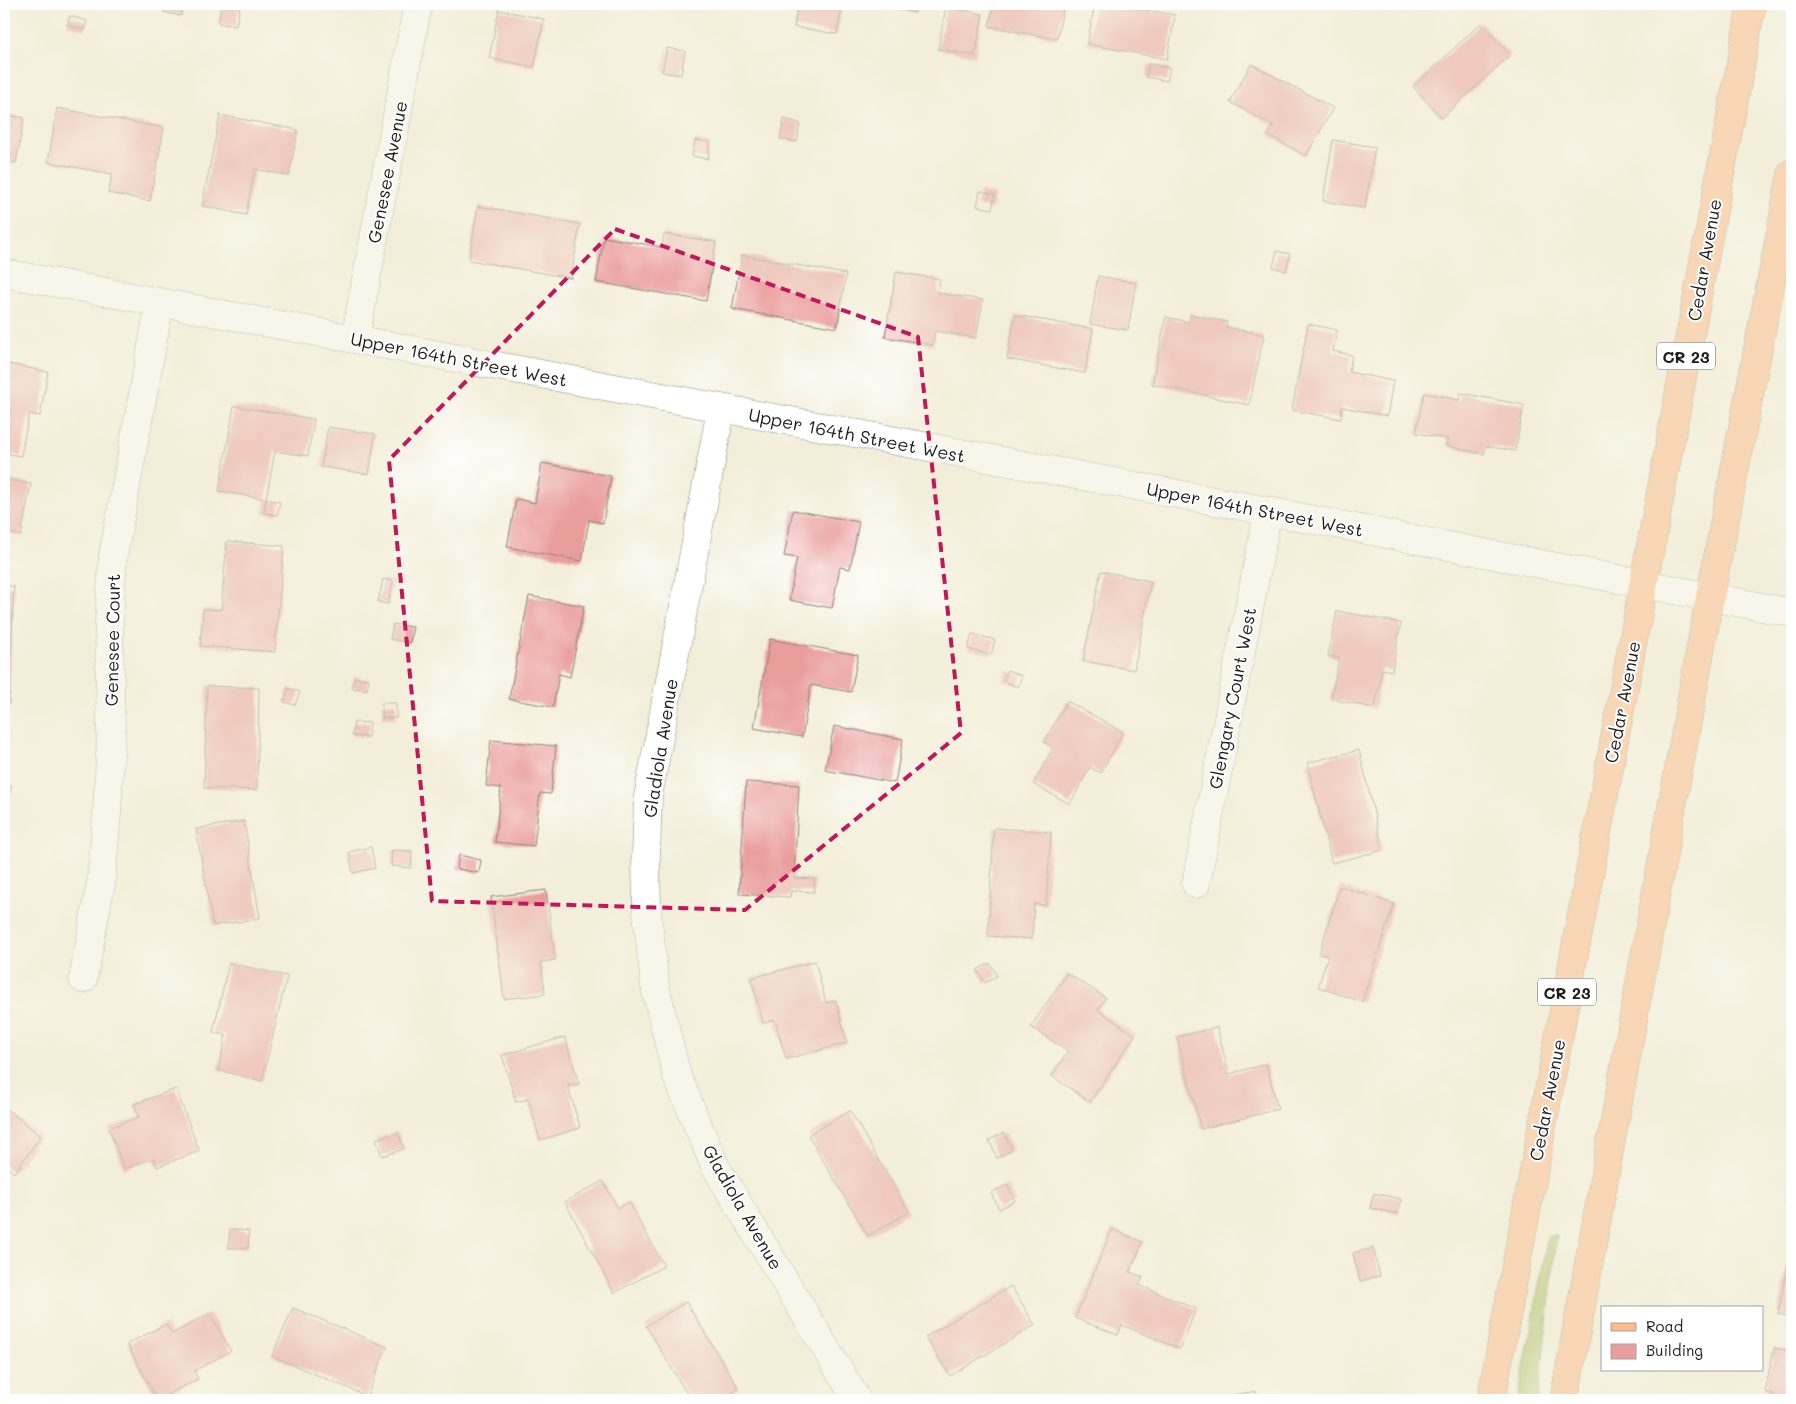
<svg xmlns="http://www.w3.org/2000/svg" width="1796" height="1404" viewBox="0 0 1796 1404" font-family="Mali,sans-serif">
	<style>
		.green { fill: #a8bd61; stroke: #626c3e }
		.building { fill: #ea9e9b }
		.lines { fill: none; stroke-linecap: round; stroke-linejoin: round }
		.minor-casing { stroke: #88857a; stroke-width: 29 }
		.tertiary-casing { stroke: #88857a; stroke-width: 29 }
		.primary-casing { stroke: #88857a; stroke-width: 29 }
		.minor { stroke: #fff; stroke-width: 28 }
		.tertiary { stroke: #fff; stroke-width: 28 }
		.primary { stroke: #fcba8d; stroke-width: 28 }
		.marked { fill: none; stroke: #c2185b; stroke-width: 4; stroke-dasharray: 10 6; stroke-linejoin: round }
		.labels { text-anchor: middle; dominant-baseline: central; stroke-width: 4; stroke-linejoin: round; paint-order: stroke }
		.shield { fill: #fff; stroke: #606060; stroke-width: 1 }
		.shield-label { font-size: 16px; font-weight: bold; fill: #1c1c1c }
		.street-label { font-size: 18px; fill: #1c1c1c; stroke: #fff }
	</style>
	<rect width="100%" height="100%" fill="#fff"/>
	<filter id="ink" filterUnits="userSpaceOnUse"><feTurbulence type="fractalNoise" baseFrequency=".02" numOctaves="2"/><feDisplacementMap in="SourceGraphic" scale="10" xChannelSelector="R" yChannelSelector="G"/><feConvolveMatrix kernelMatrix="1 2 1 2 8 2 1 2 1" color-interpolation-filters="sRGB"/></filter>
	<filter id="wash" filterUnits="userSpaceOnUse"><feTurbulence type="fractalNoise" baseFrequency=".0096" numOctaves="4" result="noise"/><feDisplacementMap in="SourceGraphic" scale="20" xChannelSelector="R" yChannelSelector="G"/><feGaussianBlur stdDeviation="1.12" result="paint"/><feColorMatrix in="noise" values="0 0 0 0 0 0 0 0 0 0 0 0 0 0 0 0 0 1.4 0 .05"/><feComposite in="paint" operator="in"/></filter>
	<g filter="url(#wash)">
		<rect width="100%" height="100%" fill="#f3eed9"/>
		<path class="green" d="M1548,1236H1557L1538,1400H1518Z"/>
		<g id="blocks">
			<g class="building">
				<path d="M165,4H183L181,16L163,12Z"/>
				<path d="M222,4L240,6L236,26L218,23Z"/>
				<path d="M798,4H843L837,34L794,27Z"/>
				<path d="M872,4H916L915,13Z"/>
				<path d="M994,4H1064L1057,39L989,26Z"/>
				<path d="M1095,4H1115L1175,15L1167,59L1087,44Z"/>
				<path d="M946,7L983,14L975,56L938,49Z"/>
				<path d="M499,10L544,19L534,67L489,58Z"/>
				<path d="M70,16L87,21L85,30L67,25Z"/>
				<path d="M1481,23L1510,55L1442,118L1413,87Z"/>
				<path d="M667,48L685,51L681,75L662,72Z"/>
				<path d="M1149,64L1170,68L1167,81L1146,77Z"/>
				<path d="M1251,64L1333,108L1306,156L1268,135L1273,125L1230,102Z"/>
				<path d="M57,108L164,128L150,201L108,193L112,174L48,162Z"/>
				<path d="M4,114L24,118L16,163L4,161Z"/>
				<path d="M220,115L298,130L289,176L255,169L246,215L202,206Z"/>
				<path d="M784,119L800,123L797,142L780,139Z"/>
				<path d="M695,140L710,142L708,159L692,156Z"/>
				<path d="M1333,140L1375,147L1365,208L1323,201Z"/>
				<path d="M980,191L995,195L992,209L977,206Z"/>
				<path d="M478,206L580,224L571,278L469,260Z"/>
				<path d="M664,234L716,242L706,301L596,282L604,237L662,247Z"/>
				<path d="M1277,251L1290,254L1286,271L1273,267Z"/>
				<path d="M742,255L846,274L837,328L732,309Z"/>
				<path d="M896,272L940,279L938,293L983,300L976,338L935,331L933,345L885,337Z"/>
				<path d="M1098,276L1136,283L1128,330L1090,324Z"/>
				<path d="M1190,314L1227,322L1226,327L1264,335L1249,405L1152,384L1166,317L1189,322Z"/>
				<path d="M1015,315L1093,329L1085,373L1007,359Z"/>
				<path d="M1308,324L1337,330L1333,351L1352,355L1349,372L1393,381L1387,416L1342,407L1341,419L1292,410Z"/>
				<path d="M4,363L48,372L40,416L29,414L21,456L4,453Z"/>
				<path d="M1424,393L1459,400L1461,393L1524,405L1515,451L1486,446L1484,454L1446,446L1448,439L1416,433Z"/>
				<path d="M234,406L314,419L308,456L275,451L266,499L219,491Z"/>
				<path d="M328,427L375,434L369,474L321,467Z"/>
				<path d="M542,463L611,476L603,523L589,520L582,561L507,547L516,499L535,503Z"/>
				<path d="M4,479L31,484L21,536L4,532Z"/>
				<path d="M266,499L280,502L277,515L264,513Z"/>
				<path d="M793,510L859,522L850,569L840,567L832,608L789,600L797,558L784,556Z"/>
				<path d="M227,541L284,546L275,652L200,646L203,609L221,610Z"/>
				<path d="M1101,571L1151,581L1134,670L1083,661Z"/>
				<path d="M383,579L393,581L388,604L378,602Z"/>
				<path d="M4,586H14L9,705H4Z"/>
				<path d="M529,596L584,606L570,677L559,674L553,707L509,699Z"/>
				<path d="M1337,611L1401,623L1392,671L1382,669L1375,708L1331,699L1339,658L1328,656Z"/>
				<path d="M393,624L413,627L410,643L390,639Z"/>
				<path d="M972,634L995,640L991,655L968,649Z"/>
				<path d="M770,639L858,655L851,692L811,685L802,737L754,728Z"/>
				<path d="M1007,670L1022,676L1018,687L1003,681Z"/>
				<path d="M354,677L369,679L367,690L352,688Z"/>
				<path d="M207,686L259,688L257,790L204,788Z"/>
				<path d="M288,688L300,692L295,705L284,702Z"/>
				<path d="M1067,701L1123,732L1101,773L1090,767L1070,804L1033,784L1053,748L1044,742Z"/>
				<rect x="382" y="703" width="14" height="15"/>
				<path d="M354,722L370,723L368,737L352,736Z"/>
				<path d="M834,726L903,739L895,783L825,770Z"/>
				<path d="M491,740L556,746L551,794L540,793L534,846L495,842L501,788L486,786Z"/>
				<path d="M1359,750L1383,850L1332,863L1307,763Z"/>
				<path d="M746,782L799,785L794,878L815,879L814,892L791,891L790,897L739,894Z"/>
				<path d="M4,783L12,787L4,805Z"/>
				<path d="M244,821L260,918L213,926L196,829Z"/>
				<path d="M994,828L1051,832L1046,905L1034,904L1032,939L988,936Z"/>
				<path d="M371,847L375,868L353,873L349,852Z"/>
				<path d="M392,850L412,851L411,868L391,866Z"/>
				<path d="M459,855L481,860L479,873L457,869Z"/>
				<path d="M1340,886L1394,904L1362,1002L1318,987L1328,956L1319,954Z"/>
				<path d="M546,890L555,960L541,962L545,994L504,999L491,897Z"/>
				<path d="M815,961L826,1003L836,1000L847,1043L786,1059L775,1020L763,1023L751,978Z"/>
				<path d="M229,963L287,976L262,1081L218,1070L226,1035L213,1032Z"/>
				<path d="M990,963L997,976L985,983L977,970Z"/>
				<path d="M1067,973L1106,998L1098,1010L1135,1035L1090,1102L1052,1076L1068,1051L1031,1027Z"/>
				<path d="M1217,1027L1229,1074L1266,1064L1278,1109L1201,1129L1177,1037Z"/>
				<path d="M565,1037L579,1084L568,1086L580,1128L540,1140L528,1099L516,1102L502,1055Z"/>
				<path d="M176,1089L199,1151L157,1167L154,1158L124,1169L109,1128L139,1117L134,1104Z"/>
				<path d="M4,1107L41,1136L14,1173L4,1165Z"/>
				<path d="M850,1111L909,1212L868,1236L808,1135Z"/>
				<path d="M398,1132L404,1149L382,1156L376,1139Z"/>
				<path d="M1004,1133L1012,1150L997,1158L989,1140Z"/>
				<path d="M603,1181L618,1208L629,1202L664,1266L614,1293L565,1202Z"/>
				<path d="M1791,1182L1792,1183V1200L1788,1199Z"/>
				<path d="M1007,1185L1015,1201L999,1209L991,1193Z"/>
				<path d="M1374,1193L1401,1199L1398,1214L1370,1208Z"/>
				<path d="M230,1229L249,1231L248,1248H228Z"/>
				<path d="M1112,1229L1143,1242L1130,1272L1143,1277L1139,1285L1196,1309L1180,1349L1122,1325L1118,1335L1075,1318Z"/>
				<path d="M1791,1246H1792V1317L1778,1314Z"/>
				<path d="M1373,1248L1380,1276L1360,1281L1353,1253Z"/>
				<path d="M1011,1286L1035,1325L950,1376L925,1337Z"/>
				<path d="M686,1302L739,1389L720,1400H691L646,1326Z"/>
				<path d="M293,1308L387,1347L367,1396L272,1356Z"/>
				<path d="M210,1313L231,1351L194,1371L198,1379L157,1400L127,1344L166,1324L172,1334Z"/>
				<path d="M1774,1348L1792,1351V1400H1773L1774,1394L1765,1392Z"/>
				<path d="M1256,1391L1257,1400H1211L1210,1399Z"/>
			</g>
		</g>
	</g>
	<g filter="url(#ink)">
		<use href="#blocks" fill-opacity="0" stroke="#88857a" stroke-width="1"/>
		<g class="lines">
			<defs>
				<g id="minor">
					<path d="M4,273L1268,511L1644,584"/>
					<path d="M355,339L418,4"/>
					<path d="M721,409L648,797L646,857L647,912L655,986L677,1076L715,1166L857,1400"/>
					<path d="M1196,884L1268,511"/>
					<path d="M83,979L101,883L107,813L111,736L109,623L113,556L160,302"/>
				</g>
				<path id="tertiary" d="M1644,584L1792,613"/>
				<g id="primary">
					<path d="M1491,1400L1752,4"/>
					<path d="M1564,1400L1710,597L1792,173"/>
				</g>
			</defs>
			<use href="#minor" class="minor-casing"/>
			<use href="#tertiary" class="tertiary-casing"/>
			<use href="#primary" class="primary-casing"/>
			<use href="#minor" class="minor"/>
			<use href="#tertiary" class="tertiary"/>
			<use href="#primary" class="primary"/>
		</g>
	</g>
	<path d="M0 0H1796V1404H0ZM615,229L918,337L961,733L745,910L432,901L389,460Z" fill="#f3eed9" fill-opacity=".55" fill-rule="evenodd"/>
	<path class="marked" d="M615,229L918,337L961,733L745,910L432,901L389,460Z"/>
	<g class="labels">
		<g class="shield">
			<rect x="1657" y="342.5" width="58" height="27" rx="4"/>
			<rect x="1538" y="978.5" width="58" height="27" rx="4"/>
		</g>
		<g class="shield-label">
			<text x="1686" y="356">CR 23</text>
			<text x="1567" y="992">CR 23</text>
		</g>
		<g class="street-label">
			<text transform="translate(387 172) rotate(-79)">Genesee Avenue</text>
			<text transform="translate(1704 260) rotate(-80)">Cedar Avenue</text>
			<text transform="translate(459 359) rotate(11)">Upper 164th Street West</text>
			<text transform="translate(857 435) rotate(11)">Upper 164th Street West</text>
			<text transform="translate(1255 509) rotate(11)">Upper 164th Street West</text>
			<text transform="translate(112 640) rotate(-89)">Genesee Court</text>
			<text transform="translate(1232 698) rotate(-79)">Glengary Court West</text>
			<text transform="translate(1622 702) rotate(-79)">Cedar Avenue</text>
			<text transform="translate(660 748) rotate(-81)">Gladiola Avenue</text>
			<text transform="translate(1547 1100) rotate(-79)">Cedar Avenue</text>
			<text transform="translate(743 1207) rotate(60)">Gladiola Avenue</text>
		</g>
	</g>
	<rect width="1796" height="1404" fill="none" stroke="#fff" stroke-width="20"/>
	<rect x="1601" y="1306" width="162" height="65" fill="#ffffff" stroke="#a4a4a4"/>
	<rect x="1611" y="1323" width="25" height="8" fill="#fcba8d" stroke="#a4a4a4"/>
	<text x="1646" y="1332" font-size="15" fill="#1c1c1c">Road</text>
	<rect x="1611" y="1344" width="25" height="15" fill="#ea9e9b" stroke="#a4a4a4"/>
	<text x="1646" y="1356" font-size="15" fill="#1c1c1c">Building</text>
</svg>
